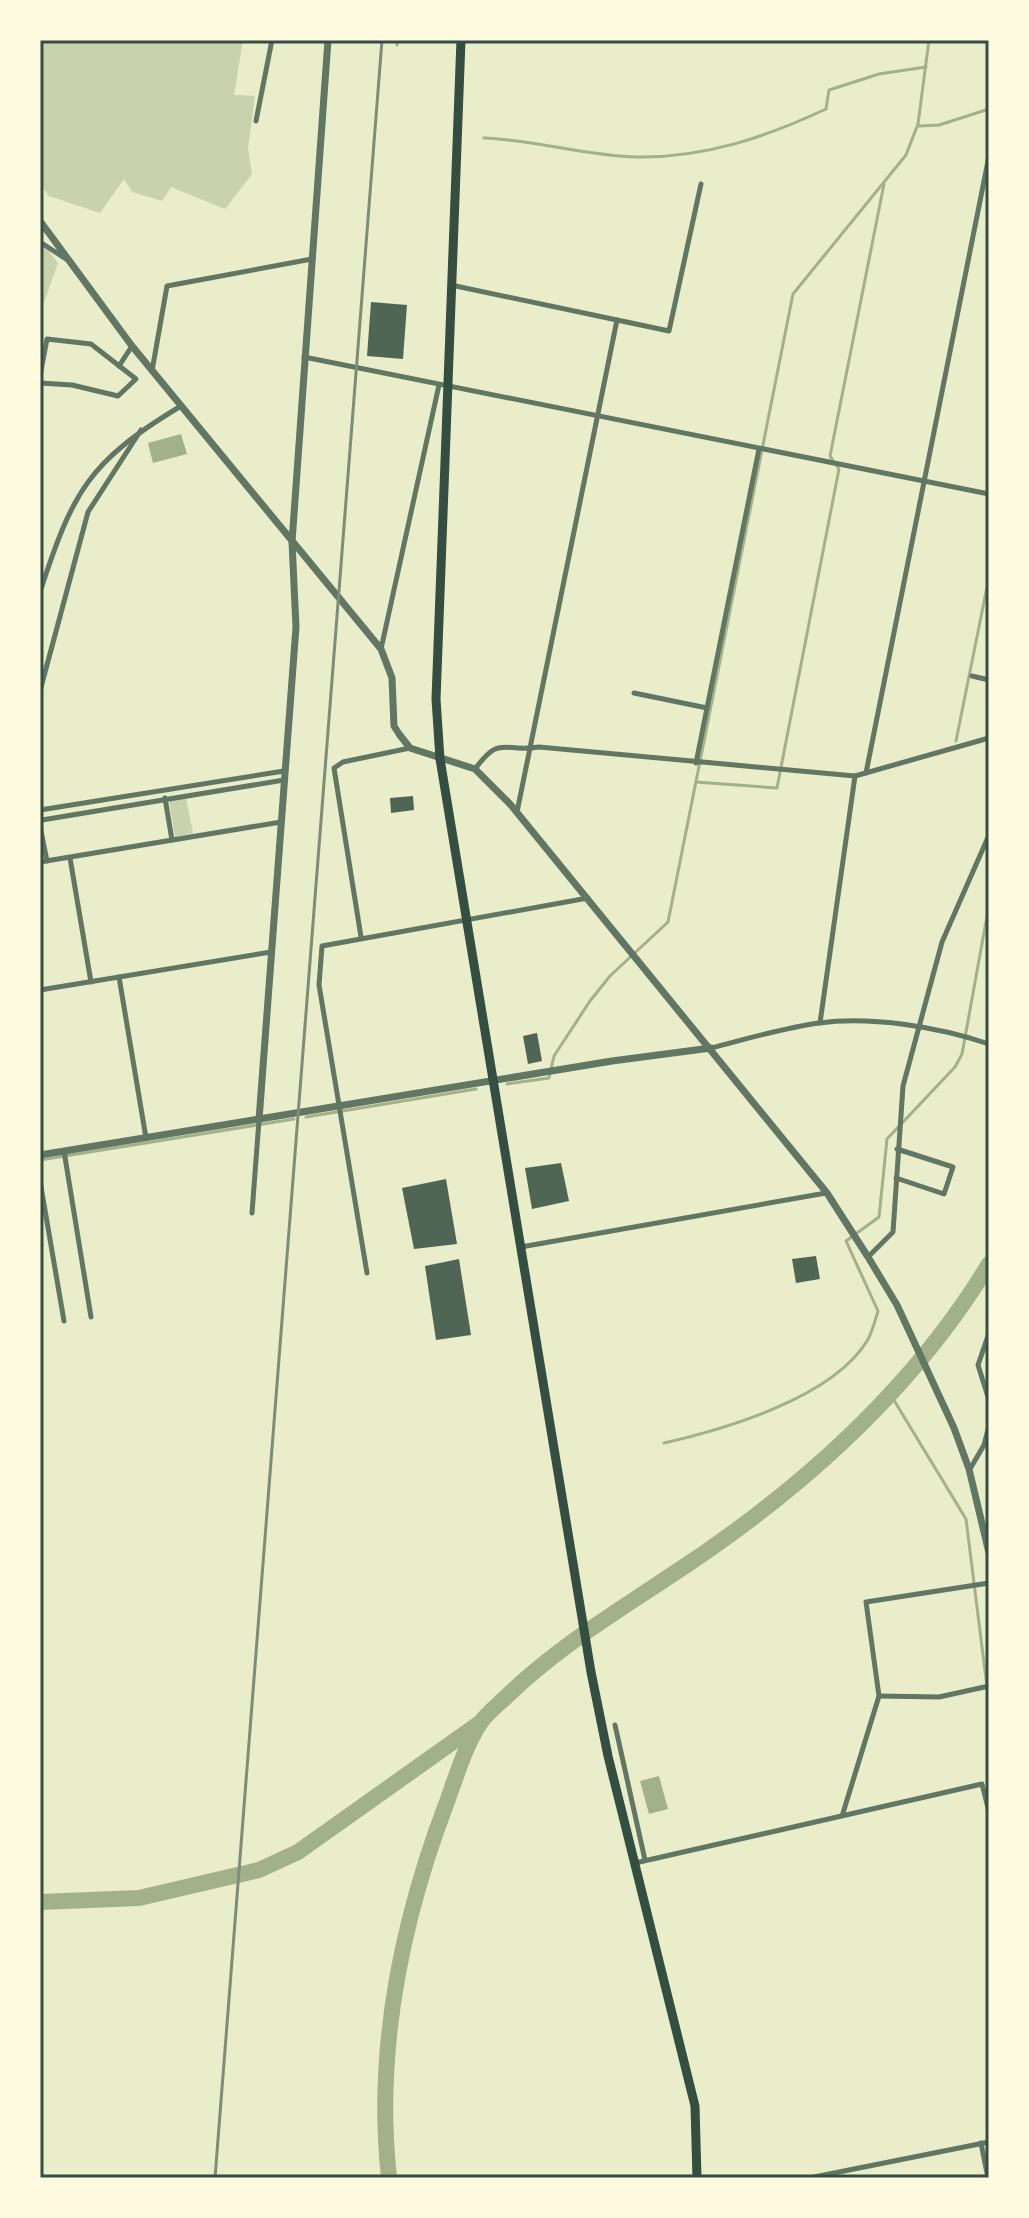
<svg xmlns="http://www.w3.org/2000/svg" width="1029" height="2218" viewBox="0 0 1029 2218" font-family="Roboto,sans-serif">
	<style>
		.green { fill: #cad2ad }
		.water { fill: #a3b18a }
		.lines { fill: none; stroke-linecap: round; stroke-linejoin: round }
		.stream { stroke: #a3b18a; stroke-width: 3 }
		.river { stroke: #a3b18a; stroke-width: 16 }
		.building { fill: #4f6655 }
		.minor { stroke: #617663; stroke-width: 5 }
		.tertiary { stroke: #617663; stroke-width: 7 }
		.trunk { stroke: #344e41; stroke-width: 9 }
		.rail { stroke: #7c8e77; stroke-width: 3 }
		.neatline { fill: none; stroke: #344e41; stroke-width: 3 }
	</style>
	<rect width="100%" height="100%" fill="#e9edc9"/>
	<g class="green">
		<path d="M40,40H243L234,95L255,96L248,148L252,174L225,209L171,187L162,201L132,192L124,179L100,213L49,196L40,184Z"/>
		<path d="M40,240L58,263L40,314Z"/>
		<path d="M186,798L193,833L175,837L169,801Z"/>
	</g>
	<g class="water">
		<path d="M181,434L187,454L153,463L148,443Z"/>
		<path d="M659,1776L668,1809L649,1814L640,1781Z"/>
	</g>
	<g class="lines">
		<g class="stream">
			<path d="M397,45V40"/>
			<path d="M919,126L939,125L989,109"/>
			<path d="M484,138C536,140 586,156 637,157C705,158 766,137 826,109L829,90L879,74L926,67"/>
			<path d="M956,741L989,577"/>
			<path d="M696,782L777,788L839,469L830,456L884,184"/>
			<path d="M507,1084L549,1078L554,1056L590,1001L610,976L668,922L793,294L906,155L918,124L929,40"/>
			<path d="M306,1117L476,1089"/>
			<path d="M40,1160L294,1119"/>
			<path d="M889,1392L966,1519L989,1703"/>
			<path d="M664,1443C725,1429 832,1398 867,1341C872,1333 875,1321 878,1311L846,1241L879,1217L887,1139L955,1067L962,1054L989,905"/>
		</g>
		<g class="river">
			<path d="M40,1902L139,1898L259,1870L298,1852L481,1722"/>
			<path d="M389,2178C375,2049 402,1919 448,1799C457,1774 466,1744 481,1722C488,1712 499,1704 507,1696C557,1648 610,1616 667,1578C792,1497 911,1393 989,1264"/>
		</g>
	</g>
	<g class="building">
		<path d="M371,302L407,305L403,359L367,356Z"/>
		<path d="M413,796L414,810L391,813L390,798Z"/>
		<path d="M537,1033L542,1061L528,1064L523,1036Z"/>
		<path d="M561,1163L569,1201L532,1209L525,1168Z"/>
		<path d="M446,1179L457,1244L414,1249L402,1188Z"/>
		<path d="M816,1256L820,1279L796,1283L792,1259Z"/>
		<path d="M459,1259L471,1335L436,1340L425,1266Z"/>
	</g>
	<g class="lines">
		<g class="minor">
			<path d="M256,121L272,40"/>
			<path d="M40,242L66,259"/>
			<path d="M451,285L617,320"/>
			<path d="M304,357L989,494"/>
			<path d="M119,366L132,346"/>
			<path d="M152,371L167,286L312,259"/>
			<path d="M40,376L47,339L91,344L136,379L118,396L72,385L40,383"/>
			<path d="M40,592C73,491 88,462 181,406"/>
			<path d="M381,649L439,385"/>
			<path d="M972,676L989,680"/>
			<path d="M40,691L88,512L141,430"/>
			<path d="M634,693L707,708"/>
			<path d="M696,763L759,449"/>
			<path d="M475,769C501,734 503,753 539,747L855,776L989,738"/>
			<path d="M866,773L989,156"/>
			<path d="M165,798L172,840"/>
			<path d="M40,810L284,771"/>
			<path d="M517,812L617,320L669,331L701,184"/>
			<path d="M40,824L42,820L284,780"/>
			<path d="M40,826L47,861"/>
			<path d="M70,858L91,982"/>
			<path d="M40,862L281,822"/>
			<path d="M361,937L334,768L343,762L410,748"/>
			<path d="M119,977L146,1138"/>
			<path d="M40,990L271,952"/>
			<path d="M820,1023L855,776"/>
			<path d="M711,1048C746,1039 783,1028 819,1023C872,1016 939,1027 989,1044"/>
			<path d="M64,1151L91,1317"/>
			<path d="M896,1178L944,1194L953,1167L897,1149"/>
			<path d="M40,1181L64,1321"/>
			<path d="M252,1213L259,1120"/>
			<path d="M521,1247L826,1193"/>
			<path d="M868,1257L893,1232L903,1086L942,942L989,835"/>
			<path d="M367,1273L319,985L322,946L588,898"/>
			<path d="M989,1333L978,1365L989,1400"/>
			<path d="M970,1469L984,1445L989,1426"/>
			<path d="M879,1696L939,1697L989,1686"/>
			<path d="M615,1725L645,1860"/>
			<path d="M843,1813L879,1696L866,1602L989,1583"/>
			<path d="M635,1863L982,1784L989,1812"/>
			<path d="M981,2143L988,2178"/>
			<path d="M809,2178L989,2142"/>
		</g>
		<g class="tertiary">
			<path d="M40,221L132,346L381,649L392,678L394,726L399,734L410,748L475,769L510,804L827,1193L868,1257L897,1305L954,1428L969,1469L989,1553"/>
			<path d="M259,1120L296,627L292,542L328,40"/>
			<path d="M40,1155L612,1061L711,1048"/>
		</g>
		<path class="trunk" d="M461,40L436,699L440,759L591,1672L608,1756L695,2106L697,2178"/>
		<path class="rail" d="M215,2178L382,40"/>
	</g>
	<rect width="1029" height="2218" fill="none" stroke="#fefae0" stroke-width="84"/>
	<rect x="42" y="42" width="945" height="2134" class="neatline"/>
</svg>
